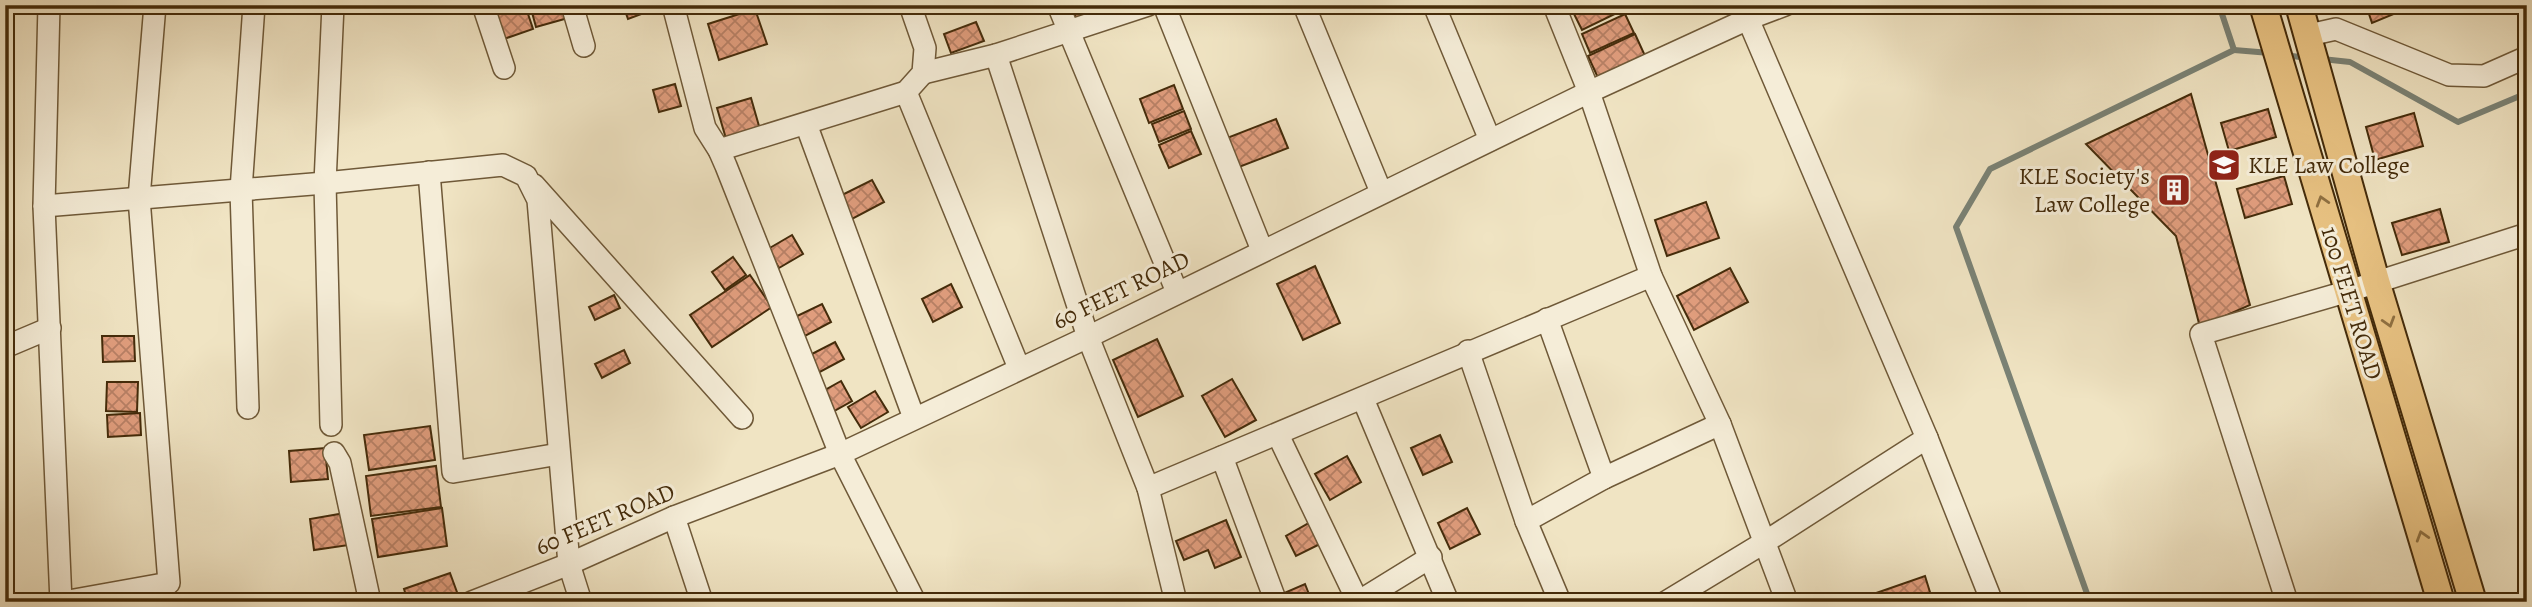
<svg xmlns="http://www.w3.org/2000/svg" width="2532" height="607" viewBox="0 0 2532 607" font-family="Alegreya,serif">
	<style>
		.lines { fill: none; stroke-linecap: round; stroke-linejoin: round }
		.stream { stroke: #7a8275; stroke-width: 6 }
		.building { fill: url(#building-cross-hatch); stroke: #442b0a; stroke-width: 2 }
		.minor-casing { stroke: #6f5938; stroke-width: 24 }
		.major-casing { stroke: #442b0a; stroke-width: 30 }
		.minor { stroke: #f5edd8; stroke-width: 21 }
		.major { stroke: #e8c282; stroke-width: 26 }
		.oneway { stroke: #8e6f40 }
		.labels { text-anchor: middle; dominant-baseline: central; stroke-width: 6; stroke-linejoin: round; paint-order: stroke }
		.poi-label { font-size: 24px; fill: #442b0a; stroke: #f5edd8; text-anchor: start }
		.street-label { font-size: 24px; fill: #442b0a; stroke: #f5edd8 }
	</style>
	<defs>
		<pattern id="building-cross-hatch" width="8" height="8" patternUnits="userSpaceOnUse" patternTransform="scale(1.75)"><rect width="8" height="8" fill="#e09d7d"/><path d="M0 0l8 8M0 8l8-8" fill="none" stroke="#b78065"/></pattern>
	</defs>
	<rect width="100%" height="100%" fill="#f0e4c3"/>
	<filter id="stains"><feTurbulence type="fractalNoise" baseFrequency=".00286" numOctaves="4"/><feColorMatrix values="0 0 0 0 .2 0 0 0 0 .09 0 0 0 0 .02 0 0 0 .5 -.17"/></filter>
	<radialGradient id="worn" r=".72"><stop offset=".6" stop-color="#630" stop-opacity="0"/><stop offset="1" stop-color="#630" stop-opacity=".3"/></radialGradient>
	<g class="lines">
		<g class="stream">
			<path d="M2234,50L2270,53"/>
			<path d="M2284,55L2308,58"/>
			<path d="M2322,59L2350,62L2458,122L2527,93"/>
			<path d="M2090,602L1956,227L1990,169L2234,50L2219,5"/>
		</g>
	</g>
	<g class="building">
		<path d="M525,5L533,29L501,40L493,15Z"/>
		<path d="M530,5H565L568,18L536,27Z"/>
		<path d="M623,5H653L655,9L628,19Z"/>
		<path d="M1071,5H1107V6L1076,18Z"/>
		<path d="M1582,5H1621L1623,10L1582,30L1572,10Z"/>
		<path d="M2366,5H2405L2406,9L2372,23Z"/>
		<path d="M755,9L767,44L719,60L708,24Z"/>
		<path d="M1625,14L1634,33L1590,53L1582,34Z"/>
		<path d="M976,22L984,41L951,53L944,34Z"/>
		<path d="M1635,34L1646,58L1599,80L1588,56Z"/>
		<path d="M675,84L681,106L659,112L653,90Z"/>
		<path d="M1174,85L1183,109L1149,123L1140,99Z"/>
		<path d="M2191,94L2250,305L2200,327L2176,236L2086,144Z"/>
		<path d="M751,98L761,133L727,142L717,108Z"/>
		<path d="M2268,109L2276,137L2229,151L2221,123Z"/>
		<path d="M1184,111L1191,129L1159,142L1152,124Z"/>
		<path d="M2414,113L2423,146L2375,160L2366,127Z"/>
		<path d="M1276,119L1288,148L1239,167L1227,138Z"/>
		<path d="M1191,131L1201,154L1169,168L1159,145Z"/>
		<path d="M2284,176L2292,204L2245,218L2237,189Z"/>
		<path d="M872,180L884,202L852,219L840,196Z"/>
		<path d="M1706,202L1719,238L1667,256L1655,220Z"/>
		<path d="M2440,209L2449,242L2402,255L2392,223Z"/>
		<path d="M792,235L803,254L779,268L768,249Z"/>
		<path d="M733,257L746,275L725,290L712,272Z"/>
		<path d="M1315,266L1340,323L1303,340L1277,284Z"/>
		<path d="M1730,268L1748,302L1694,330L1677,296Z"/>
		<path d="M750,275L772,307L712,347L690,315Z"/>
		<path d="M951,284L962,307L933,322L922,299Z"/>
		<path d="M614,295L620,308L595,320L589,307Z"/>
		<path d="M822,304L831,322L805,336L795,317Z"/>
		<path d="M102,336H134L135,361L103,362Z"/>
		<path d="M1157,339L1183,396L1138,417L1113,360Z"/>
		<path d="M835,342L844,359L818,373L808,356Z"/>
		<path d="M624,350L630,363L602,378L595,364Z"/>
		<path d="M1232,379L1256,420L1225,437L1202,396Z"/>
		<path d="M841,381L852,401L829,414L818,394Z"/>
		<path d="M107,382H138L137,412L106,411Z"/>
		<path d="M875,391L888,412L861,428L848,407Z"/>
		<path d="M140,413L141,435L108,437L107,415Z"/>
		<path d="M430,426L435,460L369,470L364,435Z"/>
		<path d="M1440,435L1452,462L1423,475L1411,448Z"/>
		<path d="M325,448L328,479L291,482L289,451Z"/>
		<path d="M1347,456L1361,482L1330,500L1315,474Z"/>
		<path d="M436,466L441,507L371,516L366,476Z"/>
		<path d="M442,508L447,546L378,557L372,519Z"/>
		<path d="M1467,508L1480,534L1450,549L1438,523Z"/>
		<path d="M345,513L349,545L314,550L310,519Z"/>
		<path d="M1226,520L1241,557L1215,568L1208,550L1184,560L1176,541Z"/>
		<path d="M1309,523L1320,544L1296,556L1286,536Z"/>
		<path d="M450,573L458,595L439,602H408L404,589Z"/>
		<path d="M1925,576L1933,602H1863L1862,598Z"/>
		<path d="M1305,584L1312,602H1286L1282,594Z"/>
	</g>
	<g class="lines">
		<defs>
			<g id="minor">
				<path d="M49,5L44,206L61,602"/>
				<path d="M483,5L504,68"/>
				<path d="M572,5L584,46"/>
				<path d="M673,5L705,128L719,150L726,166L840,454L915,602"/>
				<path d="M1058,5L1177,292"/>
				<path d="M1164,5L1262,250"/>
				<path d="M1304,5L1381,192"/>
				<path d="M1434,5L1490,140"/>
				<path d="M1554,5L1589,92L1651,276L1720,424L1787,602"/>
				<path d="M1742,5L1927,438L1992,602"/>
				<path d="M2309,35L2336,29L2449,75L2484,76L2527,57"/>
				<path d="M996,55L1088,337L1148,488L1176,602"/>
				<path d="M923,73L996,55L1148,5"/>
				<path d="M906,92L1019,368"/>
				<path d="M806,124L914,418"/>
				<path d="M719,150L906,92L923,73L925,48L910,5"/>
				<path d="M429,172L453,472L559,454"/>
				<path d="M534,185L742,418"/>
				<path d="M44,206L325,183L503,165L526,176L538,200L569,564L581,602"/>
				<path d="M1547,319L1604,478"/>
				<path d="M5,347L50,328"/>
				<path d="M1468,351L1526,521L1560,602"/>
				<path d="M1363,399L1448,602"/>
				<path d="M248,408L241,190L254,5"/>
				<path d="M331,425L325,183L333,5"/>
				<path d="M1278,435L1358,602"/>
				<path d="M334,453L340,463L370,602"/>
				<path d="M1222,457L1276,602"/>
				<path d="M1148,488C1316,418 1483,346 1651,276"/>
				<path d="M674,517L702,602"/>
				<path d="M1526,521L1604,478L1720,424"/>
				<path d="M63,602L169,583L139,198L155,5"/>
				<path d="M472,602L569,564L674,517L840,454L1088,337L1589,92L1748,19L1785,5"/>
				<path d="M1358,602L1431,557"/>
				<path d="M1666,602L1765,542L1927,438"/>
				<path d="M2287,602L2201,334L2349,291L2527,234"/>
			</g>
			<g id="major">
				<path d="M2263,5L2441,602"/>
				<path d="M2299,5L2376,281L2473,602"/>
			</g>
		</defs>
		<use href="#minor" class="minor-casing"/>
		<use href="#major" class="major-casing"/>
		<use href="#minor" class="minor"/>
		<use href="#major" class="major"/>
	</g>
	<defs><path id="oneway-chevron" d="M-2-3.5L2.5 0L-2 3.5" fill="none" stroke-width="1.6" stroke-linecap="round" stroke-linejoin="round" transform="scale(1.75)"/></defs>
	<g class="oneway">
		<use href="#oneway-chevron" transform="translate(2322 201) rotate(-107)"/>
		<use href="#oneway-chevron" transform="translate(2389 322) rotate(73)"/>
		<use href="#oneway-chevron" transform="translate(2422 536) rotate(-107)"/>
	</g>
	<defs>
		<symbol id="university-square" viewBox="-11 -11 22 22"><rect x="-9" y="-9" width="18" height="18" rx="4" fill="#8f2418" stroke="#f5edd8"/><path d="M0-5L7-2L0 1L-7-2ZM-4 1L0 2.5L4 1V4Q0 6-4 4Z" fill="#fff"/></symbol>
		<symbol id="building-square" viewBox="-11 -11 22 22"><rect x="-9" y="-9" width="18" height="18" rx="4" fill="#8f2418" stroke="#f5edd8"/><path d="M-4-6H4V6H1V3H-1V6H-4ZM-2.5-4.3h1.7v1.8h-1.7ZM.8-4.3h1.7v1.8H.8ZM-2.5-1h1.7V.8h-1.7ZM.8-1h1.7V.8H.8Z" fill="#fff"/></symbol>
	</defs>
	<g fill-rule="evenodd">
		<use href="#university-square" x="2205" y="146" width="38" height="38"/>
		<use href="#building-square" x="2155" y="171" width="38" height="38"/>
	</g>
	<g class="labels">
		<g class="poi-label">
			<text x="2248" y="165">KLE Law College</text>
			<text x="2150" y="176" text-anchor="end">KLE Society's<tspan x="2150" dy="28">Law College</tspan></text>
		</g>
		<g class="street-label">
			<text transform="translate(1121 290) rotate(-26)">60 FEET ROAD</text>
			<text transform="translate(2352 303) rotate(73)">100 FEET ROAD</text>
			<text transform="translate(605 519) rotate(-23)">60 FEET ROAD</text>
		</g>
	</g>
	<rect width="2532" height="607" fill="none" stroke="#f0e4c3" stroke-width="28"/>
	<rect x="7" y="7" width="2518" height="593" fill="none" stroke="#442b0a" stroke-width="3.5"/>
	<rect x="14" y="14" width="2504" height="579" fill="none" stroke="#442b0a" stroke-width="2"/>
	<rect width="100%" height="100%" filter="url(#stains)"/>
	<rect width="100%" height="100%" fill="url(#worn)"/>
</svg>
